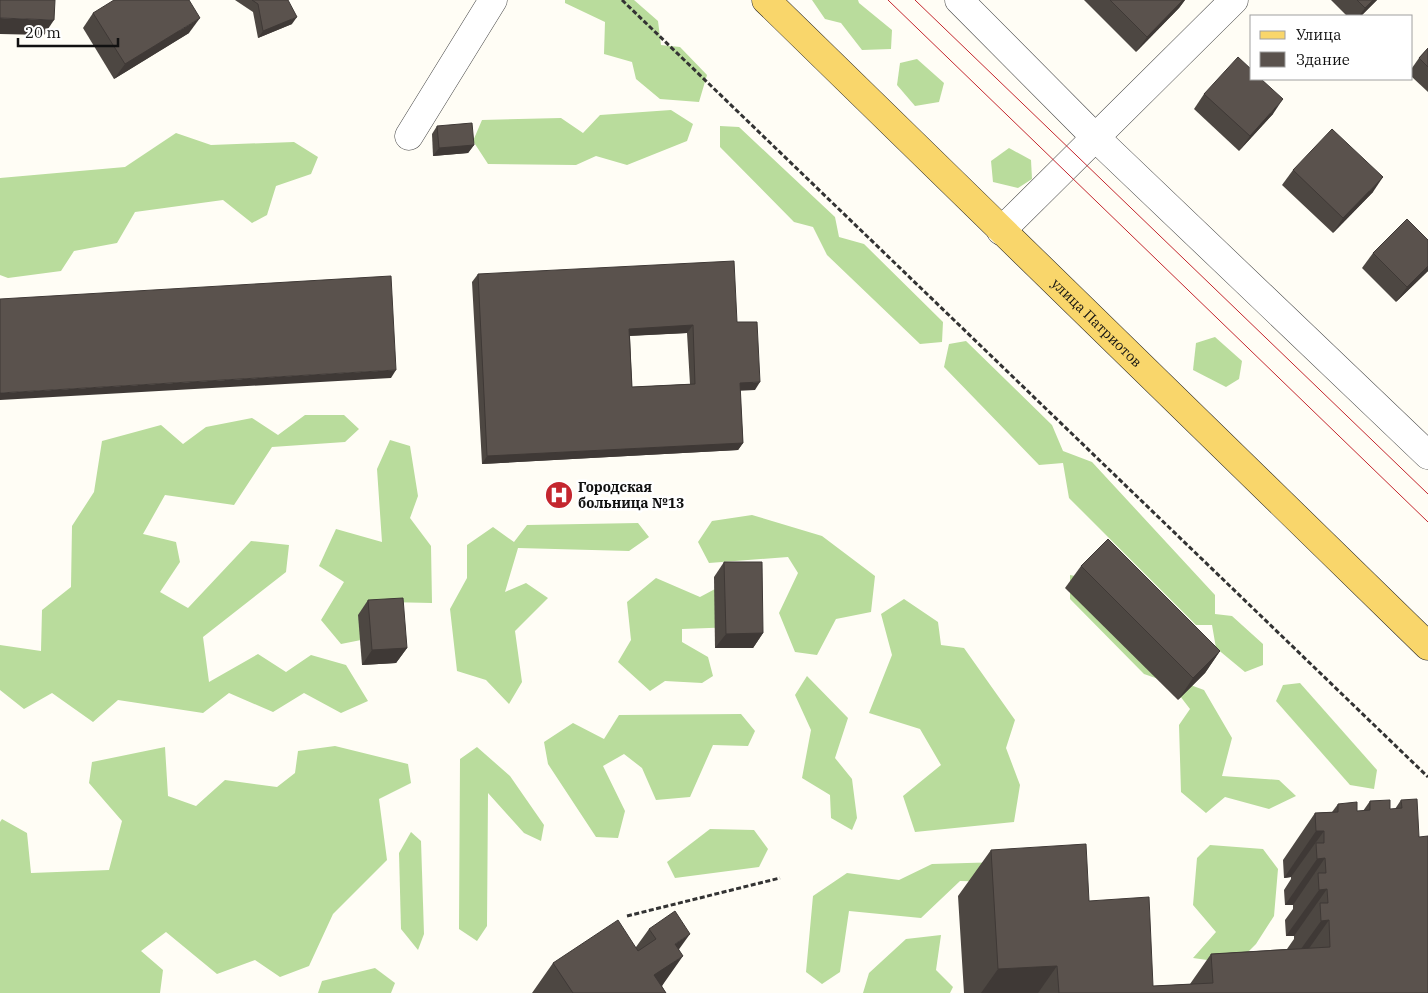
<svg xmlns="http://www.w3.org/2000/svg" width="1428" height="993" viewBox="0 0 1428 993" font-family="'IBM Plex Serif',serif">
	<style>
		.forest { fill: #b9dc9c }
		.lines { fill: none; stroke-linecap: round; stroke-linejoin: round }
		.minor-casing { stroke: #444; stroke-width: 29 }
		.major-casing { stroke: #222; stroke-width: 29 }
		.path { stroke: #333; stroke-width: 3; stroke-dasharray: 5 2.5; stroke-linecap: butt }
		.minor { stroke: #fff; stroke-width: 28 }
		.major { stroke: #f9d66b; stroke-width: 28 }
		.tram { stroke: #c4262e; stroke-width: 1 }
		.wall { fill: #4d4742; fill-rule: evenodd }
		.shaded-wall { fill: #3f3936 }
		.building { fill: #5a524d; stroke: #3f3936; fill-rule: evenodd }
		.labels { text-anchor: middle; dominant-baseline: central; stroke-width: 5; stroke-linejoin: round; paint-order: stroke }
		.street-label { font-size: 14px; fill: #111; stroke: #fff }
		.poi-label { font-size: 14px; font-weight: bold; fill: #111; stroke: #fff; text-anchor: start }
	</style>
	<rect width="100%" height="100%" fill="#fffdf5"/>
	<g class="forest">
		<path d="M565,0H634L658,21L661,45L680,47L707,75L699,102L660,99L636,79L632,62L604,54L605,22L565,3Z"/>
		<path d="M812,0H858L859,3L892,30L891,49L862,50L841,23L825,19Z"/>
		<path d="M917,59L944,83L939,102L915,106L897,85L900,63Z"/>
		<path d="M671,110L693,124L687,141L627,165L596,156L576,165L488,164L473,141L482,120L561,118L583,133L600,115Z"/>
		<path d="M720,126L739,127L835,217L839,237L864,244L943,322L942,342L920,344L827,255L813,227L794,222L720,147Z"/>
		<path d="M176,133L211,145L294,142L318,157L311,174L276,186L267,215L252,223L223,200L135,212L117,243L74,251L61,271L8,278L0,275V178L125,167Z"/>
		<path d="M1009,148L1031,160L1032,179L1018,188L993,182L991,161Z"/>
		<path d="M1215,337L1242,361L1239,379L1226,387L1193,370L1196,343Z"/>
		<path d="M966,341L1052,425L1063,451L1092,462L1215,595V614L1232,616L1263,644V665L1245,672L1216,648L1212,625H1196L1069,498L1063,463L1039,465L944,367L949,344Z"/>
		<path d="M305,415H344L359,429L345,442L272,447L234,505L165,495L143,534L176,542L180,562L160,592L188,608L251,541L289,545L286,572L203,637L209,682L258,654L286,672L311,655L346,665L368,701L341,713L304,693L273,712L229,693L203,713L118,700L93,722L52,693L24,709L0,690V645L41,651L42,610L71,587L72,526L94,492L102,441L161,425L183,444L206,427L252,418L278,435Z"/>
		<path d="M390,440L410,446L418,496L410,518L431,546L432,603L387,602L371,638L341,644L321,620L344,582L319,566L336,529L382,542L377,469Z"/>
		<path d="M752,515L822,536L875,576L871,612L836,619L817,655L795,652L779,613L798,573L788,557L709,563L698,542L712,521Z"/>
		<path d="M638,523L649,537L629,551L518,548L505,592L526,583L548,598L515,631L522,682L509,704L486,680L457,671L450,609L467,578V545L493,527L514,542L527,525Z"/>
		<path d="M1070,575L1090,579L1177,680L1204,690L1232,738L1222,776L1279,780L1296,796L1269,809L1225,797L1206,813L1181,792L1179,725L1190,709L1170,683L1144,674L1070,599Z"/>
		<path d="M656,578L700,597L730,581L736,627L682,629V642L708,657L713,676L702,683L665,681L650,691L618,662L631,640L627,602Z"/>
		<path d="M904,599L938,622L941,645L964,648L1015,720L1006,748L1020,785L1014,822L915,832L903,796L941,765L920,729L869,713L892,655L881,614Z"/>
		<path d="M807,676L848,718L835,758L852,779L857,818L852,830L831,818L830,795L802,778L811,730L795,695Z"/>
		<path d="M1300,683L1377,770L1374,789L1350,785L1276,701L1283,685Z"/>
		<path d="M741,714L755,731L748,746L713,745L690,797L656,800L642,768L624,754L603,766L625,811L618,838L596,837L548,764L544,742L573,723L604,739L619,715Z"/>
		<path d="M335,746L408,764L411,783L379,799L387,860L333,914L309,966L280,977L255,960L217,974L166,932L141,951L163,970L160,993H0V822L2,819L27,833L31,873L109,870L122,821L89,783L92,762L165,747L168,796L196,806L225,780L277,787L295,773L298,751Z"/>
		<path d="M477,747L510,776L544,825L541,841L524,833L488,793L487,926L477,941L459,929L460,759Z"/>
		<path d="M710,829L754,830L768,849L759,867L675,878L667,862Z"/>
		<path d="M411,832L421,841L424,934L418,950L401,929L399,853Z"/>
		<path d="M1210,845L1263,849L1278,869L1274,916L1256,944L1236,964L1193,958L1216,932L1193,905L1197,858Z"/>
		<path d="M1003,862V882L960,881L921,918L849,911L840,972L822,984L806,972L813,896L847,873L899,880L932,864Z"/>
		<path d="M941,935L936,970L953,987L950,993H863L869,973L906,939Z"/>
		<path d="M375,968L395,983L391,993H318L322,981Z"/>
	</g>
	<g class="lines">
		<defs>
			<g id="minor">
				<path d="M959,0L1096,138L1428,455"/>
				<path d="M409,136L493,0"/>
				<path d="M1001,231L1234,0"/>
			</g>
			<g id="major">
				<path id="s1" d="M766,0L1428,646"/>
			</g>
		</defs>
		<use href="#minor" class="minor-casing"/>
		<use href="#major" class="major-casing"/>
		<g class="path">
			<path d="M622,0L1428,777"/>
			<path d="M627,916L780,878"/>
		</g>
		<use href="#minor" class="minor"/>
		<use href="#major" class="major"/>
		<g class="tram">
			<path d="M888,0L1428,522"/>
			<path d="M915,0L1428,494"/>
		</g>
	</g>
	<g class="wall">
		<path d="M235,0H288L292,24L258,38L253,12Z"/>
		<path d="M1084,0H1185L1179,8L1136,52Z"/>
		<path d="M1331,0H1377L1361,16H1347Z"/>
		<path d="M93,13L189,33L114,79L83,28Z"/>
		<path d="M1428,48V92L1412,77V68L1419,58Z"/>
		<path d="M1204,94L1273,114L1239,151L1194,109Z"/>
		<path d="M437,126L474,145L468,153L433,156L432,134Z"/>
		<path d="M1293,170L1373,192L1333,233L1282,185Z"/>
		<path d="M1428,240V271L1396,302L1362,268L1373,253Z"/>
		<path d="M478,274L737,322L755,390H740L743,443L738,450L482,464L472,282ZM687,333L690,384L632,387L630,336Z"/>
		<path d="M724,562L763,633L753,648H715L714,577Z"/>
		<path d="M1081,566L1220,651L1205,673L1178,700L1065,588Z"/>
		<path d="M368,600L407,648L396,663L362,665L358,615Z"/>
		<path d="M1401,800L1419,837L1428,993H964L958,896L991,850L1089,901L1153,986L1190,984L1211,954L1287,949L1294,939V936H1286L1285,920L1293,909V905H1285L1284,890L1291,879V877L1284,878L1283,860L1315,813L1332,812L1338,804L1357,811H1363L1370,801L1390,809H1395Z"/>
		<path d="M649,929L679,949L662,986L666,993H532L553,963L636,947Z"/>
	</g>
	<g class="shaded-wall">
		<path d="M1183,0H1185L1179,8L1136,52L1147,37Z"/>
		<path d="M1373,0H1377L1361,16H1359L1365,8Z"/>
		<path d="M297,17L292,24L258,38L263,31Z"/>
		<path d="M0,18L54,20L44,35L0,34Z"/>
		<path d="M200,18L189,33L114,79L125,64Z"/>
		<path d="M1283,99L1273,114L1239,151L1250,136Z"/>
		<path d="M474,145L468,153L433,156L439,148Z"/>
		<path d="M1383,177L1373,192L1333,233L1343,218Z"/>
		<path d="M1428,266V271L1396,302L1407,287Z"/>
		<path d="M693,325L687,333L624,336L629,329Z"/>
		<path d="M396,370L391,378L0,400V393Z"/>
		<path d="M760,382L755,390L735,391L740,383Z"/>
		<path d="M743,443L738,450L482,464L487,456Z"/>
		<path d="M763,633L753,648H715L726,634Z"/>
		<path d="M407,648L396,663L362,665L372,650Z"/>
		<path d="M1220,651L1205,673L1178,700L1193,678Z"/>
		<path d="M1316,831H1324L1291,877L1284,878Z"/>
		<path d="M1325,858L1293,905H1285L1317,859Z"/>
		<path d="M1327,889L1294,936H1286L1319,890Z"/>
		<path d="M1329,920L1296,967H1288L1321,921Z"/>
		<path d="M690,934L667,966L683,956L657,993H642L675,944Z"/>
		<path d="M1057,966L1038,993H981L998,969Z"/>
	</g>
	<g class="building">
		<path d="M0,0H55L54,20L0,18Z"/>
		<path d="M114,0H189L200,18L125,64L93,13Z"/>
		<path d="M252,0H288L297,17L263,31L258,4Z"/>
		<path d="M1110,0H1183L1147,37Z"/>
		<path d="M1357,0H1373L1365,8Z"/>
		<path d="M1428,48V67L1419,58Z"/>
		<path d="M1238,57L1252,70V79H1261L1283,99L1250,136L1204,94Z"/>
		<path d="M472,123L474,145L439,148L437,126Z"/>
		<path d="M1332,129L1383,177L1343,218L1293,170Z"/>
		<path d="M1407,219L1428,240V266L1407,287L1373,253Z"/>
		<path d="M734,261L737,322H757L760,382L740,383L743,443L487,456L478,274ZM693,325L695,384L632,387L629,329Z"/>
		<path d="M391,276L396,370L0,393V299Z"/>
		<path d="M1108,539L1220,651L1193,678L1081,566Z"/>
		<path d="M724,562H762L763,633L726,634Z"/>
		<path d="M403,598L407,648L372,650L368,600Z"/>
		<path d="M1417,799L1419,837L1428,836V993H1059L1057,966L998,969L991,850L1086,844L1089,901L1149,897L1153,986L1213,983L1211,954L1330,947L1329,920L1321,921L1320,903H1328L1327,889L1319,890L1318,873H1326L1325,858L1317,859L1316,843H1324V831H1316L1315,813L1338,812V804L1357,802V811L1370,810V801L1390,800V809L1402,808L1401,800Z"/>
		<path d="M675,911L690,934L675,944L683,956L654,975L666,993H573L553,963L618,920L638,951L656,939L649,929Z"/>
	</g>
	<defs>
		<symbol id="hospital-disc" viewBox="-11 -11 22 22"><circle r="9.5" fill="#c4262e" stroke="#fff"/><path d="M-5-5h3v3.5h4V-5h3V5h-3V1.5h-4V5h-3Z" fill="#fff"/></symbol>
	</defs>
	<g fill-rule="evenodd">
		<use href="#hospital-disc" x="543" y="479" width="32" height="32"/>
	</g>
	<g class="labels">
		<g class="street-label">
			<text stroke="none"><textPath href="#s1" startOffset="462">улица Патриотов</textPath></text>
		</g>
		<g class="poi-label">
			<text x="578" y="487">Городская<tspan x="578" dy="16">больница №13</tspan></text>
		</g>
	</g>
	<rect x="1250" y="15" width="162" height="65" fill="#ffffff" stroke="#a0a0a0"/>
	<rect x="1260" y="31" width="25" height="8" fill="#f9d66b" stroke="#a0a0a0"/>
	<text x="1296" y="40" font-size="15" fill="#111111">Улица</text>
	<rect x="1260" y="52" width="25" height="15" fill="#5a524d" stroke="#a0a0a0"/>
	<text x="1296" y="65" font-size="15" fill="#111111">Здание</text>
	<path d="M18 38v8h100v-8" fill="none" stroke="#111111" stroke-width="2.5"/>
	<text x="25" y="38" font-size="15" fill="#111111" stroke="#ffffff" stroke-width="4" paint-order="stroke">20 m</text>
</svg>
